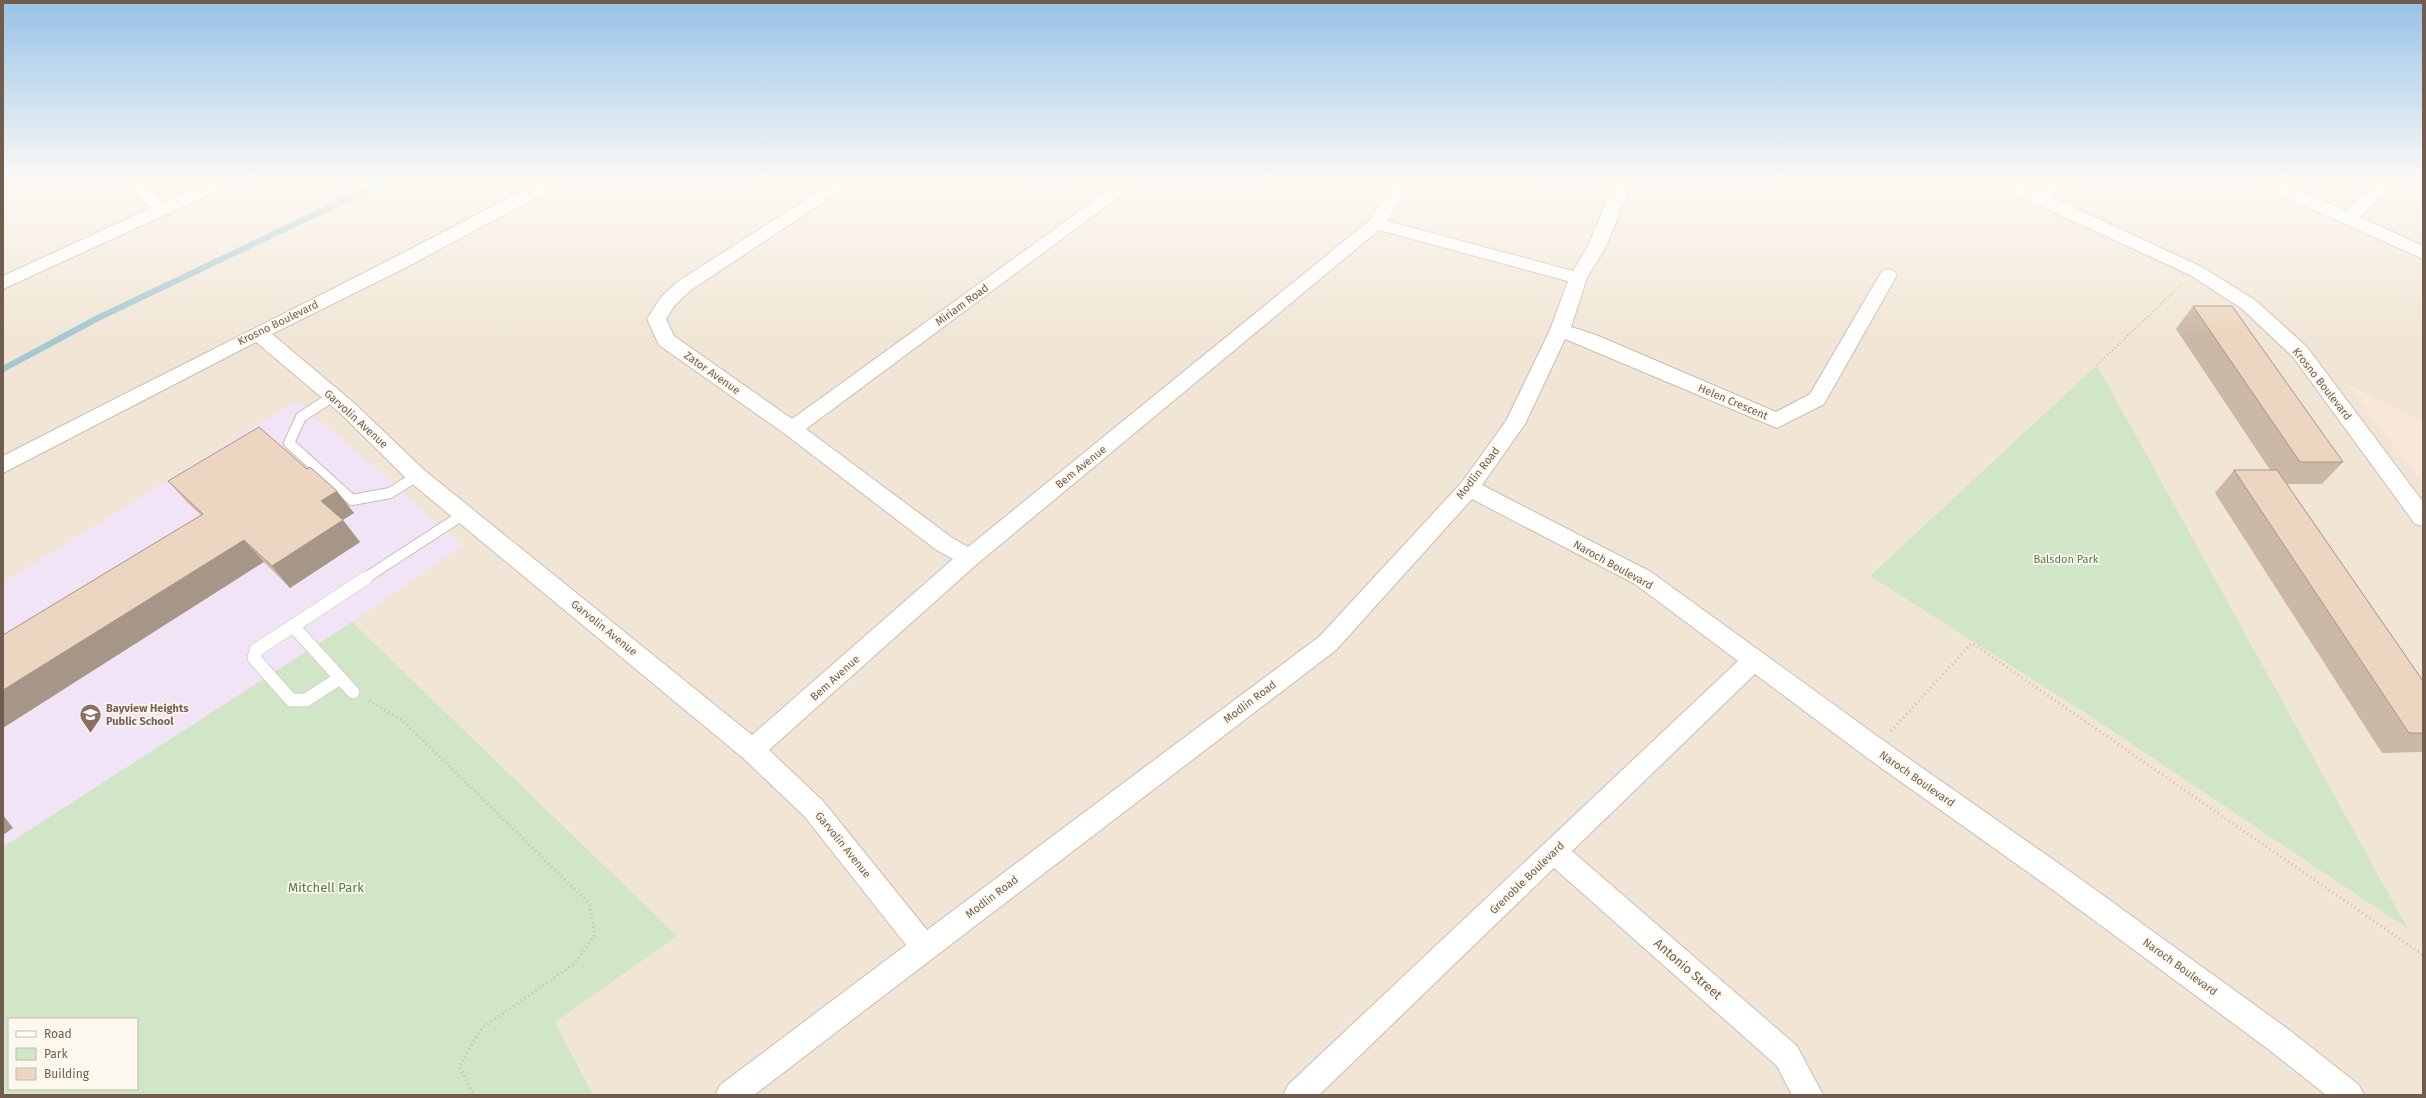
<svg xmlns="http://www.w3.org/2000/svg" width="2426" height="1098" viewBox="0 0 2426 1098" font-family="'Fira Sans',sans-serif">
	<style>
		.residential { fill: #f1e6d6; fill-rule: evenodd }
		.commercial { fill: #f9e7dc }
		.education { fill: #f1e4f6 }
		.green { fill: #d1e6c7; fill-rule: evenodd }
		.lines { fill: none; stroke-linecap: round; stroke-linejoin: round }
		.stream { stroke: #a5c8d3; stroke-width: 6 }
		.lane-far1-casing { stroke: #cbbdae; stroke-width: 12 }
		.lane-casing { stroke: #cbbdae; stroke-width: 14 }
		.street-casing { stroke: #cbbdae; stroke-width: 2 }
		.path-far1 { stroke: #d2b9a5; stroke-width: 2; stroke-dasharray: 1 2.5; stroke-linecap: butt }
		.path { stroke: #d2b9a5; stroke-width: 3; stroke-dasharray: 1 3.5; stroke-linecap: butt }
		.lane-far1 { stroke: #fff; stroke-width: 10 }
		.lane { stroke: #fff; stroke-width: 13 }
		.street { fill: #fff; fill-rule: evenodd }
		.wall { fill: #ccb8a6 }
		.shaded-wall { fill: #a69687 }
		.building { fill: #edd6c1; stroke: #a69687 }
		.labels { text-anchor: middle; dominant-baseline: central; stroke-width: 3.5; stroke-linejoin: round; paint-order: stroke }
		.street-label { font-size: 11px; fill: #715d4e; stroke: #fdf8ed }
		.park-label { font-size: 11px; fill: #557b4a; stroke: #fdf8ed }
		.education-label { font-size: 11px; font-weight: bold; fill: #785e54; stroke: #fdf8ed; text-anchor: start }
		.near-park-label { font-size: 13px; fill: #557b4a; stroke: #fdf8ed }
		.near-street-label { font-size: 13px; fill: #715d4e; stroke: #fdf8ed }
	</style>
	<rect width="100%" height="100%" fill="#faf4e7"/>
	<path class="residential" d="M3,181H2423V423L2349,386L2423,482V1095H3ZM9,1019H137V1089H9Z"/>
	<path class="commercial" d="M2348,386L2423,423V482Z"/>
	<path class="education" d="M297,400L463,545L352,622L3,847V583Z"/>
	<g class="green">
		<path d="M2097,365L2408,929L2087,714L1870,576Z"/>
		<path d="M352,622L677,936L555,1022L593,1095H3V847ZM9,1019H137V1089H9Z"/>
	</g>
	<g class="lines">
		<path class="stream" d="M3,369L98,318L385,181"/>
		<defs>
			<g id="lane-far1">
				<path d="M332,397L301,417L289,443L352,500L390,493L417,476"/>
				<path d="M364,579L464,514"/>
			</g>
			<g id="lane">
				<path d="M293,626L256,650L254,658L291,700H306L340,678"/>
				<path d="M353,692L293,626L366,578"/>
			</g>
			<g id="street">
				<path d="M124,181H142L165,202L210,181H232L230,185L3,289V276L151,208Z"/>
				<path d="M540,181H561L559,185L405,268L272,334L354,403L424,470L752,735L953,559L935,549L785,434L659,345L647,319L661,297L677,282L835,181H855L691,290L675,305L666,319L674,336L792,419L1121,181H1140L806,429L951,537L968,547L1370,220L1395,181H1412L1387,221L1573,271L1588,246L1615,181H1633L1606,246L1587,278L1571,327L1596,335L1776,412L1810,394L1882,271L1888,269L1894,271L1897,275L1824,404L1777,428L1565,339L1525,424L1482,485L1651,572L1884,741L2075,875L2288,1029L2359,1085L2364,1095H2326L2268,1049L2057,893L1866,757L1755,674L1572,851L1797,1046L1823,1095H1792L1777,1066L1554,868L1319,1095H1283L1288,1085L1738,661L1635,584L1472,499L1336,650L754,1095H715L720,1085L906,945L805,817L743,758L410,482L340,413L256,342L3,473V456C182,364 363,276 540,181ZM1379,230L1568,281L1550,330L1506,421L1462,482L1320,636L927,930L823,801L769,750L977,564Z"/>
				<path d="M1994,181H2016L2038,191L2049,181H2068L2051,197L2202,267L2255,300L2307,347L2423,502V526L2415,524L2293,357L2241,308L2190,275L1996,185Z"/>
				<path d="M2257,181H2280L2346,211L2377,181H2395L2360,217L2423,246V259L2259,185Z"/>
			</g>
		</defs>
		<use href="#lane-far1" class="lane-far1-casing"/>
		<use href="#lane" class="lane-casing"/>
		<use href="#street" class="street-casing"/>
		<path class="path-far1" d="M2097,365L2182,284"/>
		<g class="path">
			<path d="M369,701L402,720L589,903L595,935L574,964L482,1028L459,1066L474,1095"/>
			<path d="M1891,731L1972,643L2423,955"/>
		</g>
		<use href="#lane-far1" class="lane-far1"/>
		<use href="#lane" class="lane"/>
		<use href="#street" class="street"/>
	</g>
	<g class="wall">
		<path d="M2193,306L2343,462L2322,484H2287L2423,681V752L2382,753L2215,493L2234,470H2270L2176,329Z"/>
		<path d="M307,469L354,513L342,520L360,542L290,588L264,562L201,515L188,503L168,481Z"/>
	</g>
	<g class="shaded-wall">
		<path d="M337,491L354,513L338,523L321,501Z"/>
		<path d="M343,520L360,542L290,588L272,566Z"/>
		<path d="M244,540L264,562L3,728V690Z"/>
		<path d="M3,815L13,828L3,835Z"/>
	</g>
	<g class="building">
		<path d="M2193,306H2232L2343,462H2300Z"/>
		<path d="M259,427L307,469L310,467L337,491L321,501L343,520L272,566L244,540L3,690V635L203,514L168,481Z"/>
		<path d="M2234,470H2277L2423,681V733H2409Z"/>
	</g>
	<linearGradient id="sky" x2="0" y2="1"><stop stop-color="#97c3e6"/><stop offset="0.54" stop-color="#fdfaf4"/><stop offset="1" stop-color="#fdfaf4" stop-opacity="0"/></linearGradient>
	<rect width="2426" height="335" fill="url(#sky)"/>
	<defs>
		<symbol id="school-pin" viewBox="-11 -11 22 30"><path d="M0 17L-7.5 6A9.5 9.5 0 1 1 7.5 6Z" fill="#8d6e63" stroke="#fdf8ed"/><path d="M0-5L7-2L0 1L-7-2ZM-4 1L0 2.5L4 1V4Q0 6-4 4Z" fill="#fff"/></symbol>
	</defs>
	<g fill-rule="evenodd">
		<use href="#school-pin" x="78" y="702" width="25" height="34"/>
	</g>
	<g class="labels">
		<g class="street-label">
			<text transform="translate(962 305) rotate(-36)">Miriam Road</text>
			<text transform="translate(278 323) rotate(-26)">Krosno Boulevard</text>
			<text transform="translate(712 373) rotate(35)">Zator Avenue</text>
			<text transform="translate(2322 384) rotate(52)">Krosno Boulevard</text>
			<text transform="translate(1733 402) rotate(23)">Helen Crescent</text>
			<text transform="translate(356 419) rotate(42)">Garvolin Avenue</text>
			<text transform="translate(1081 467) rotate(-39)">Bem Avenue</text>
			<text transform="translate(1478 473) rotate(-52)">Modlin Road</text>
			<text transform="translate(1613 565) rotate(29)">Naroch Boulevard</text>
			<text transform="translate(604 628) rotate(39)">Garvolin Avenue</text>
			<text transform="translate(835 678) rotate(-42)">Bem Avenue</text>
			<text transform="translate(1250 702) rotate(-37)">Modlin Road</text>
			<text transform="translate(1917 779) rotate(35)">Naroch Boulevard</text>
			<text transform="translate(843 845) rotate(51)">Garvolin Avenue</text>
			<text transform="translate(1527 878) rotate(-44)">Grenoble Boulevard</text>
			<text transform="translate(992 897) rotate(-37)">Modlin Road</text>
			<text transform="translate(2180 967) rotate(36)">Naroch Boulevard</text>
		</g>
		<g class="park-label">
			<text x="2066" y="559">Balsdon Park</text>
		</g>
		<g class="education-label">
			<text x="106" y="708">Bayview Heights<tspan x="106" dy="13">Public School</tspan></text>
		</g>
		<g class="near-park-label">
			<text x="326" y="887">Mitchell Park</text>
		</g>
		<g class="near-street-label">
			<text transform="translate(1688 969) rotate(41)">Antonio Street</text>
		</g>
	</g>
	<rect width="2426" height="1098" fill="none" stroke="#715d4e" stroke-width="8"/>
	<rect x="8" y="1018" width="130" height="72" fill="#fdf8ed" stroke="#c5baad"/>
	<rect x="16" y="1031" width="20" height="6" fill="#ffffff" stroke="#c5baad"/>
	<text x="44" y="1038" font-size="12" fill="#715d4e">Road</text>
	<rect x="16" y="1048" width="20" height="12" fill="#d1e6c7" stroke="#c5baad"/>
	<text x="44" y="1058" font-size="12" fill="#715d4e">Park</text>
	<rect x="16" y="1068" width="20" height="12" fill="#edd6c1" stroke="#c5baad"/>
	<text x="44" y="1078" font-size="12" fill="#715d4e">Building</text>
</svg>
